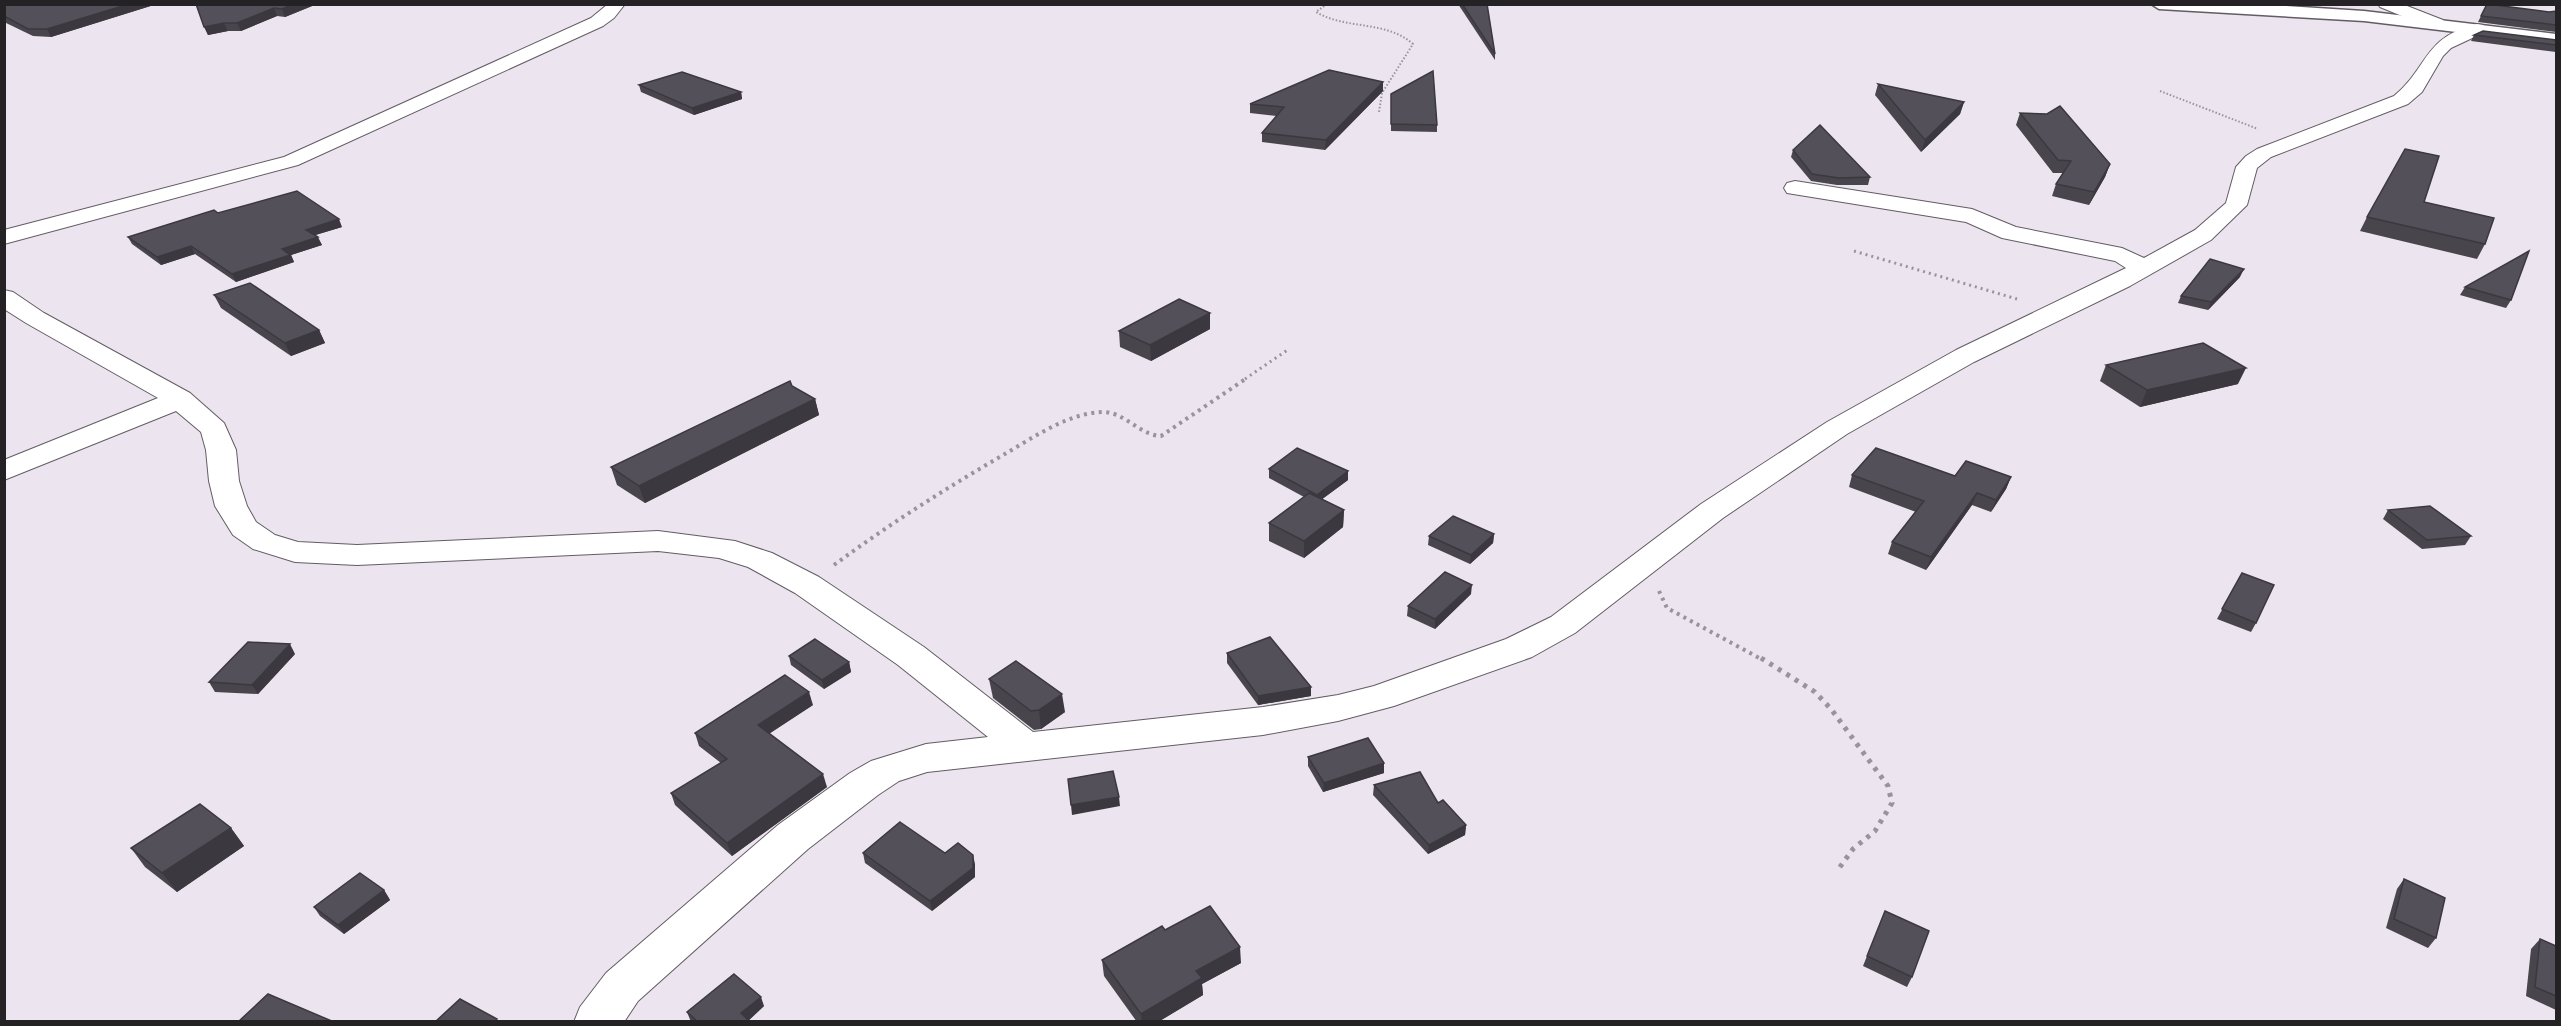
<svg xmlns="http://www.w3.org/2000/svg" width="2561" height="1026" viewBox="0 0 2561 1026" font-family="Overpass,sans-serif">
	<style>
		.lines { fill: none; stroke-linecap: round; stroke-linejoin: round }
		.minor-casing { stroke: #635c64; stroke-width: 2 }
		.tertiary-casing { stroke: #635c64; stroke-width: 3 }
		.path-far3 { stroke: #99939a; stroke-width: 2; stroke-dasharray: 1.5 2; stroke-linecap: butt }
		.path-far2 { stroke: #99939a; stroke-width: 3; stroke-dasharray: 2 4; stroke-linecap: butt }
		.path-far1 { stroke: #99939a; stroke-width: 4; stroke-dasharray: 3 4.5; stroke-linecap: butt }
		.path { stroke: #99939a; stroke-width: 5; stroke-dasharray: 4 6; stroke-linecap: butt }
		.minor { fill: #fff; fill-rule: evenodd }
		.tertiary { fill: #fff; fill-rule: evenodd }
		.wall { fill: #48454d }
		.shaded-wall { fill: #3b383f }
		.building { fill: #54505a; stroke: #3b383f; stroke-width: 1.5 }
	</style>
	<rect width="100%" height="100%" fill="#ece4ee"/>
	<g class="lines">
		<defs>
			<g id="minor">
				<path d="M608,4H625L614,18L603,26L298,165L4,244V230L284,157L591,18Z"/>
				<path d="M2378,4H2402L2443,20L2445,24L2443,28H2431L2380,7Z"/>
				<path d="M2477,24L2483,25L2485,29L2483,33L2451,48L2443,56L2422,92L2408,104L2271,157L2257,168L2247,205L2211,240L2130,286L1974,362L1847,434L1723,518L1575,633L1532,657L1394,706L1338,721L1263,735L927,772L899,781L878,795L808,849L638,1001L624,1022H574L580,1007L606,973L778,825L850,773L871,761L926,744L988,737L898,665L795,593L748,567L719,558L658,551L357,565L295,562L253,549L233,535L215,506L209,481L206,450L201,432L176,411L4,480V460L158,398L26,323L4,309V290L13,292L44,313L190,393L224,423L236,450L239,481L247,506L256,522L275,535L298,542L357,545L658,531L735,541L772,553L819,577L924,647L1033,732L1263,707L1338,695L1374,686L1506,639L1551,617L1701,504L1827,422L1956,350L2126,268L2115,261L2002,238L1966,222L1787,193L1784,188L1787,183L1795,181L1972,209L2016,227L2122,248L2144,258L2195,230L2226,203L2236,167L2246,156L2257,149L2394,96C2430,66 2422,38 2477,24Z"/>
			</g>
			<path id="tertiary" d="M2151,4H2255L2364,11L2556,34V44L2364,21L2159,9Z"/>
		</defs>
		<use href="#minor" class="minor-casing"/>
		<use href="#tertiary" class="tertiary-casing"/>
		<g class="path-far3">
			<path d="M1327,4L1316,12C1346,30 1386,20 1413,44L1382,93L1379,112"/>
			<path d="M2160,91L2258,129"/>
		</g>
		<g class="path-far2">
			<path d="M1854,251L2017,299"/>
			<path d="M1245,379L1289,349"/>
		</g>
		<g class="path-far1">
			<path d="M834,565C888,525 945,489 1003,455C1033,438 1067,413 1103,412C1125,412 1139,435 1161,436L1247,378"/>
			<path d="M1659,591L1667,608L1763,660"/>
		</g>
		<path class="path" d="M1761,658L1815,692L1831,709L1888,786L1892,803L1875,831L1853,849L1837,871"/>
		<use href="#minor" class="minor"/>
		<use href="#tertiary" class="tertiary"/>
	</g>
	<g class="wall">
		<path d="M4,4H157L51,37L33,36L4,22Z"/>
		<path d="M196,4H317L285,17L277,16L241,31H228L208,35Z"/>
		<path d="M1458,4H1487L1495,54V60Z"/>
		<path d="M2487,4L2549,12L2556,11V33V32L2478,22Z"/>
		<path d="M2474,35L2556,40V52L2471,41Z"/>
		<path d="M1878,84L1964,102L1960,114L1921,152L1875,95Z"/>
		<path d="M639,85L741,92L742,99L694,115L641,92Z"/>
		<path d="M1383,91L1325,150L1262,142V133L1277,116L1250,113V104Z"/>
		<path d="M1391,100L1437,125V132L1391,131Z"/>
		<path d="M2020,113L2110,164L2105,177L2089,205L2052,196L2056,184L2063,173H2053L2016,125Z"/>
		<path d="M1793,150L1870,177L1868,185H1837L1811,181L1791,157Z"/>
		<path d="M2424,202L2485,244L2477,259L2360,231L2367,217Z"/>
		<path d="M218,213L342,227L315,235L322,245L291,255L294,262L236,282L195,254L161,265L132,244L128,237Z"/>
		<path d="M2240,277L2208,310L2178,303L2181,296Z"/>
		<path d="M2465,287L2511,300L2506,308L2460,295Z"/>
		<path d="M214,295L319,330L325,343L291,356L221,308Z"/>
		<path d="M1210,329L1151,361L1120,347L1119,331Z"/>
		<path d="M2106,365L2238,384L2140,407L2100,381Z"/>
		<path d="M792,386L815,399L819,415L645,503L617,485L611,467Z"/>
		<path d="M1269,469L1348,480L1322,499L1344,510L1343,527L1304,558L1269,541V523L1304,497L1269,478Z"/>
		<path d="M1852,475L1955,476L2011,477L2006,489L1991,512L1972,505L1926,570L1888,554L1892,542L1916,512L1849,487Z"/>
		<path d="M2388,510L2471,536L2465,545L2422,549L2383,519Z"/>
		<path d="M1494,534L1493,543L1470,564L1428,545L1429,536Z"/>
		<path d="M2242,573L2256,623L2251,632L2217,619Z"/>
		<path d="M1471,594L1435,629L1407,616L1408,606Z"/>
		<path d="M1227,653L1311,696L1258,705L1227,663Z"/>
		<path d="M295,654L258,694L215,692L209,682Z"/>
		<path d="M789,656L849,662L851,672L824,689L791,665Z"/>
		<path d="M989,679L1065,712L1041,729L1034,730L993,698Z"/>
		<path d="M813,705L769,734L827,787L732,856L675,805L671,793L721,763L699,746L695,733Z"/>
		<path d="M1308,757L1384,773L1323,792L1308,766Z"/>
		<path d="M1374,785L1438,803L1466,825L1465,835L1428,854L1373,795Z"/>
		<path d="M231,828L244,846L177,892L145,867L131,848Z"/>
		<path d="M863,853H945L975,864V877L932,911L865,863Z"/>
		<path d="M2404,879L2436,938L2428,948L2386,928L2397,889Z"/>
		<path d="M384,890L390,900L344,934L320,916L314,907Z"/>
		<path d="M1885,911L1912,977L1907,987L1863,966Z"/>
		<path d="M1165,930L1241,963L1202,984L1203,995L1158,1022H1137L1104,976L1102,960Z"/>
		<path d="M2540,939L2556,946V1010L2526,996L2531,949Z"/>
		<path d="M764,1006L749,1020L750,1022H691L687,1012Z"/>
	</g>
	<g class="shaded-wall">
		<path d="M129,4H157L51,37L47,29Z"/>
		<path d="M294,4H317L285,17L282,9Z"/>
		<path d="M274,8L277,16L241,31L237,23Z"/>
		<path d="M224,23L228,31L208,35L204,27Z"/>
		<path d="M1383,82V91L1325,150L1326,140Z"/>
		<path d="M741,92L742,99L694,115L692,108Z"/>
		<path d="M1964,102L1960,114L1921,152L1925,140Z"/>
		<path d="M2110,164L2105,177L2089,205L2094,192Z"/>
		<path d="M339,219L342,227L309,237L306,230Z"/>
		<path d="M318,237L322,245L291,255L294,262L236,282L232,274L282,249Z"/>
		<path d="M191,246L195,254L161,265L157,257Z"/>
		<path d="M2244,269L2240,277L2208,310L2211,302Z"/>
		<path d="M1210,313V329L1151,361L1150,345Z"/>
		<path d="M319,330L325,343L291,356L285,343Z"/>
		<path d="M2246,368L2238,384L2140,407L2147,390Z"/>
		<path d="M815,399L819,415L645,503L639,486Z"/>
		<path d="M1348,471V480L1317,503V495Z"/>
		<path d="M2011,477L2006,489L1991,512L1996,500Z"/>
		<path d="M1977,493L1972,505L1926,570L1931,557Z"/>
		<path d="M1344,510L1343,527L1304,558V541Z"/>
		<path d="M1494,534L1493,543L1470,564L1471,555Z"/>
		<path d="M1472,585L1471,594L1435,629V619Z"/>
		<path d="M290,644L295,654L258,694L252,685Z"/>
		<path d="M849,662L851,672L824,689L822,680Z"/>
		<path d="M1311,687V696L1258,705V696Z"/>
		<path d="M809,692L813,705L762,738L758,725Z"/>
		<path d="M1062,694L1065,712L1041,729L1039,710Z"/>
		<path d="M1384,763V773L1323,792L1324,783Z"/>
		<path d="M823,774L827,787L732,856L727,843Z"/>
		<path d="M1119,797L1120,806L1072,815L1071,805Z"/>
		<path d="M1466,825L1465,835L1428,854L1429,845Z"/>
		<path d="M231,828L244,846L177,892L162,873Z"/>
		<path d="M973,855L975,864V877L932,911L930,901Z"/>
		<path d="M384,890L390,900L344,934L338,925Z"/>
		<path d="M1240,947L1241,963L1202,984L1203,995L1158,1022H1142L1141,1014L1196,971Z"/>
		<path d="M761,997L764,1006L747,1022L741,1013Z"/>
	</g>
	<g class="building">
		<path d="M4,4H129L47,29H28L4,16Z"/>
		<path d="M196,4H294L282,9L274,8L237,23H224L204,27Z"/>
		<path d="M1462,4H1487L1495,54Z"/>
		<path d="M2487,4L2549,12L2556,11V25L2481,16Z"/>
		<path d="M2483,31L2556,40V45L2474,35Z"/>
		<path d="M1329,70L1383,82L1326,140L1262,133L1284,107L1250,104Z"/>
		<path d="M1433,71L1437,125L1391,124V94Z"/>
		<path d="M682,72L741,92L692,108L639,85Z"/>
		<path d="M1878,84L1964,102L1925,140Z"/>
		<path d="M2060,106L2110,164L2094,192L2056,184L2071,161L2058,160L2020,113L2047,114Z"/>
		<path d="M1820,125L1870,177L1839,178L1812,174L1793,150Z"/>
		<path d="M2405,149L2439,156L2424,202L2494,218L2485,244L2367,217Z"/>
		<path d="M297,191L339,219L306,230L318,237L282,249L290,255L232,274L191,246L157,257L128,237L214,210L218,213Z"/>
		<path d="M2529,251L2511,300L2465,287Z"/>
		<path d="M2210,259L2244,269L2211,302L2181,296Z"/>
		<path d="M250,283L319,330L285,343L214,295Z"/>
		<path d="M1179,299L1210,313L1150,345L1119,331Z"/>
		<path d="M2203,343L2246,368L2147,390L2106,365Z"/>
		<path d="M790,381L792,386L815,399L639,486L611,467Z"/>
		<path d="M1297,448L1348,471L1317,495L1269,469Z"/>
		<path d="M1876,448L1955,476L1966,461L2011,477L1996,500L1977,493L1931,557L1892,542L1924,501L1852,475Z"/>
		<path d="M1309,493L1344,510L1304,541L1269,523Z"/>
		<path d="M2430,506L2471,536L2427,540L2388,510Z"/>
		<path d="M1453,516L1494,534L1471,555L1429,536Z"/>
		<path d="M1445,572L1472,585L1435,619L1408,606Z"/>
		<path d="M2242,573L2274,585L2256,623L2222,609Z"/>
		<path d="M1270,637L1311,687L1258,696L1227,653Z"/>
		<path d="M815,639L849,662L822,680L789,656Z"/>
		<path d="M248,642L290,644L252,685L209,682Z"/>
		<path d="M1016,661L1062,694L1039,710L1031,711L989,679Z"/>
		<path d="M785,675L809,692L758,725L823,774L727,843L671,793L727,759L695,733Z"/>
		<path d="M1368,738L1384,763L1324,783L1308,757Z"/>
		<path d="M1113,771L1119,797L1071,805L1068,779Z"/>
		<path d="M1420,772L1438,803L1443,800L1466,825L1429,845L1374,785Z"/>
		<path d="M200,804L231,828L162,873L131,848Z"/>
		<path d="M900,822L945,853L958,843L973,855V868L930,901L863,853Z"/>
		<path d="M360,873L384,890L338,925L314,907Z"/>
		<path d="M2404,879L2445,898L2436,938L2394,919Z"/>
		<path d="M1210,906L1240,947L1196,971L1202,978L1141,1014L1102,960L1162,926L1165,930Z"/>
		<path d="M1885,911L1929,931L1912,977L1867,956Z"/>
		<path d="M2540,939L2556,946V996L2535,987Z"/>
		<path d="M734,974L761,997L741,1013L750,1022H698L687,1012Z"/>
		<path d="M268,994L334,1022H238Z"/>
		<path d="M460,999L497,1019L495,1022H435Z"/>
	</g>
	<rect width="2561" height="1026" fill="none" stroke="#252226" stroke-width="12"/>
</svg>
